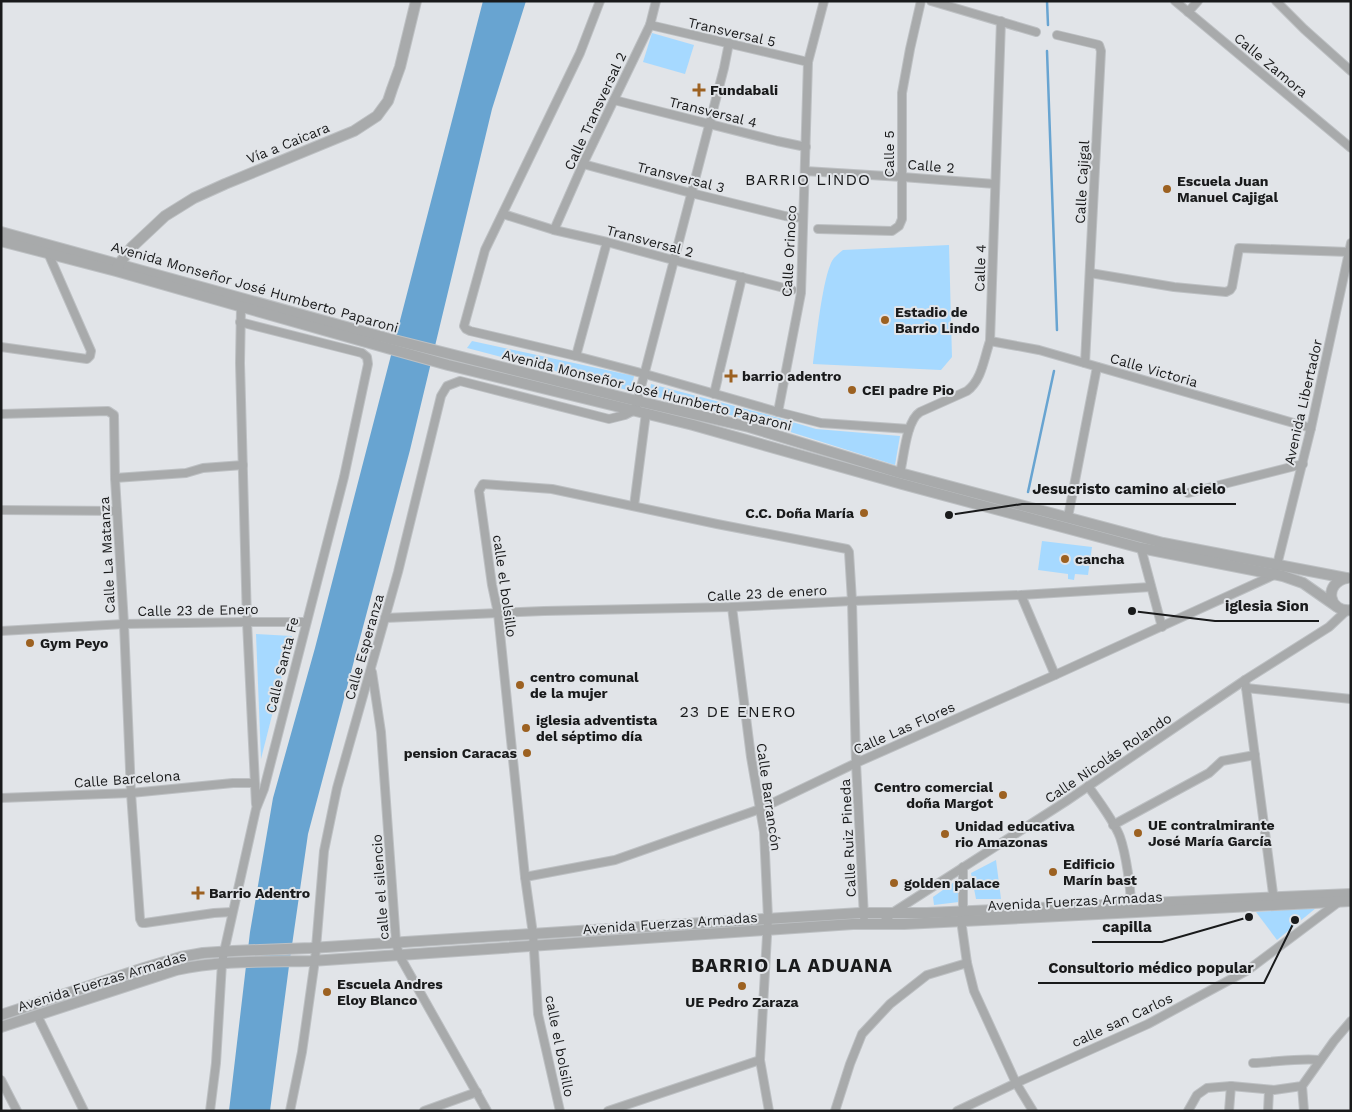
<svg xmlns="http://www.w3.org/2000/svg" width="1352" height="1112" viewBox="0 0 1352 1112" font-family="'Work Sans',sans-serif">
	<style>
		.green { fill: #a6d9ff }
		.water { fill: #68a4d1 }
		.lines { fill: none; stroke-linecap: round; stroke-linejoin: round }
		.stream { stroke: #68a4d1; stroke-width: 2.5 }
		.minor-casing { stroke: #bdc0c3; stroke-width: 10 }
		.tertiary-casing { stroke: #bdc0c3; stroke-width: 12 }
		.minor { stroke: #a8aaab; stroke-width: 8 }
		.tertiary { stroke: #a8aaab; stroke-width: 10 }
		.poi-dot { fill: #9c6121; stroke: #e1e4e8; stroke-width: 2 }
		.labels { text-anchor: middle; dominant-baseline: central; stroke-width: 4; stroke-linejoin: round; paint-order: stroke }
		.street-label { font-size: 14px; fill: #191a1b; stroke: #e1e4e8 }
		.poi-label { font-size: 14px; font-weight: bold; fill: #191a1b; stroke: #e1e4e8; text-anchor: start }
		.quarter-label { font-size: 16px; letter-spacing: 1px; fill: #191a1b; stroke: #e1e4e8 }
		.district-label { font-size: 19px; font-weight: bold; letter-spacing: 1px; fill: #191a1b; stroke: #e1e4e8 }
		.leader { fill: none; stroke: #191a1b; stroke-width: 2 }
		.callout-dot { fill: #191a1b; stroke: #e1e4e8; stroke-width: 2 }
		.callout-label { font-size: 15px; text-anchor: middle; font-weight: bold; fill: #191a1b; stroke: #e1e4e8; stroke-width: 4; stroke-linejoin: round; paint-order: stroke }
	</style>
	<rect width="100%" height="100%" fill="#e1e4e8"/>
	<g class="green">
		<path d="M652,33L694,45L685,74L643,62Z"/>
		<path d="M949,245L952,357L941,370L813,364C816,343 823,271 834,258C837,255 840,252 843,250Z"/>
		<path d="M472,341L634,376L631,391L467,348Z"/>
		<path d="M651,384L765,414L816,429L900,436L895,465L762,423L649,395Z"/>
		<path d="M1042,541L1092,547L1088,575L1075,574L1074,580L1068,579V574L1038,570Z"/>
		<path d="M256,634L292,636L261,759Z"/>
		<path d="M996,860L1001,899H976L971,873Z"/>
		<path d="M957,880L959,902L934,905L933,897Z"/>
		<path d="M1316,908L1277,940L1256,912Z"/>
	</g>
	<path class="water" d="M483,1H526L492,109L410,450L308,834L289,966L270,1111H229L250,932L273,798L315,648Z"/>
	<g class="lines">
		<g class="stream">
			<path d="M1047,1L1048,25"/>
			<path d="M1047,51L1057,330"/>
			<path d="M1028,492L1054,371"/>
		</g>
		<defs>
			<g id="minor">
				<path d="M600,1L580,53L485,250L464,326L466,329L470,331L576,356L645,374L778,412L821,423L909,429"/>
				<path d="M931,1L1036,32"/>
				<path d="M1175,1L1351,148"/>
				<path d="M1276,1L1304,29L1351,71"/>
				<path d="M1188,12L1198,1"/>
				<path d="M650,25L808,62"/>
				<path d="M1057,35L1095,44L1099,45L1101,51L1085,363"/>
				<path d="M614,100L777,141L806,147"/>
				<path d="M583,164L691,193L785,216L803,218"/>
				<path d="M805,171L902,177L995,184"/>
				<path d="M503,214L554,230L607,242L673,260L792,290"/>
				<path d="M818,229L892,231L899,226L902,219V93L910,49L921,1"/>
				<path d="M554,230L583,164L650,25L656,1"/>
				<path d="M1090,273L1174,287L1226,292L1230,290L1232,287L1239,248L1349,252"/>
				<path d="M241,307L240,363L247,622L256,804"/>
				<path d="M990,341L1039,350L1311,428"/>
				<path d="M1,347L87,359L90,356L91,351L48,253"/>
				<path d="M576,356L607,242"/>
				<path d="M714,394L742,277"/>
				<path d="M778,412L801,293L808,62L824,1"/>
				<path d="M1,414L108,411L114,415L115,478L124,624L131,793L140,919L142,923H145L214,913L232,912"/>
				<path d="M900,473C904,457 906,421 920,412L967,391C982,380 984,358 990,341L1001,21"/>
				<path d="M115,478L186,473L203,468L243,465"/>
				<path d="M1188,493L1303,464"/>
				<path d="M634,506L646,413"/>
				<path d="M1,510L117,511"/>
				<path d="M1068,517L1097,367"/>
				<path d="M1141,548L1162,627"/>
				<path d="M1021,595L1055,675"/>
				<path d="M732,607L751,757L764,832L768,918L760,1060L769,1111"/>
				<path d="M385,618L544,611L732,607L852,601L1021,595L1151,587"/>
				<path d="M1,631L124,624L247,622H306"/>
				<path d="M372,672L381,732L396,942L399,955L487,1111"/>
				<path d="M1245,680L1274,901"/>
				<path d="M1246,688L1351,699"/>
				<path d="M1088,786C1098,800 1114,821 1120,837C1126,854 1131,889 1131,907"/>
				<path d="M1,798L131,793L233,783H254"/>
				<path d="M1113,825L1209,773L1222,761L1255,755"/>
				<path d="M963,867V911L961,920L967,963L974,991L1016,1083L1033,1111"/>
				<path d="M525,877L615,860L760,809L856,763L1055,675L1274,575L1277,565L1311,428L1351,243"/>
				<path d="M882,924L892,913L1065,802L1245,680L1329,627L1346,611"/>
				<path d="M37,1015L84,1111"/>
				<path d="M1253,1063C1276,1062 1298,1058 1320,1060"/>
				<path d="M1,1080L17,1111"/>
				<path d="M1302,1086L1304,1111"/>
				<path d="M210,1111L216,1063L222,963L224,952L256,809L264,789L344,477L368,364L367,357L362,353L240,322"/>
				<path d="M290,1111L302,1052L315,960L324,851L337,788L398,572L441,396L447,386L460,381L609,419L625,415L635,410L724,68L729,43"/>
				<path d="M424,1111L477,1092"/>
				<path d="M560,1111L538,1014L533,934L525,877L498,613L492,585L479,491L483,484L552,489L717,524L847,549L849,552L852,601L856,763L864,917"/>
				<path d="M608,1111L760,1060"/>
				<path d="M835,1111L850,1064L862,1034L890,1004L927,975L967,963"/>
				<path d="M957,1111L1016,1083L1148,1024L1248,970L1340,901"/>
				<path d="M1188,1111L1197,1095L1207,1088L1231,1086L1274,1090L1302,1086L1334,1041L1351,1021"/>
				<path d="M1229,1111L1231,1086"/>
				<path d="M1268,1111L1269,1091"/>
			</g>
			<g id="tertiary">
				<path d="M1,232L390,339L633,400L749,427L900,473L1163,543L1346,578"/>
				<path d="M1,241L116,271L387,348L448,365L693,425L902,484L1141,548L1283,576L1303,583L1336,606"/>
				<path d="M117,268L119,264L132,247L165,216L194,198L225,184L354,131L377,116L388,101L392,89L400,67L416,1"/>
				<path d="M1347,578C1323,583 1328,613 1351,610"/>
				<path d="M1,1015L144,968L181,957L203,953L233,951L311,948L860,913H927L1351,894"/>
				<path d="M1,1027L176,970C220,960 266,962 311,961L853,924H904L1351,901"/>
			</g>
		</defs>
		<use href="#minor" class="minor-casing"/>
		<use href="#tertiary" class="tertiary-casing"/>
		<use href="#minor" class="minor"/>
		<use href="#tertiary" class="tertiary"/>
	</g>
	<g class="poi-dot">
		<path d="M696.5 82.5h5v5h5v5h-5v5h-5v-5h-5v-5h5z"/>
		<circle cx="1167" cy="189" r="5"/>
		<circle cx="885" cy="320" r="5"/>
		<path d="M728.5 368.5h5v5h5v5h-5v5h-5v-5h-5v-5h5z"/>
		<circle cx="852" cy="390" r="5"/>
		<circle cx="864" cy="513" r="5"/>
		<circle cx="1065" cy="559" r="5"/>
		<circle cx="30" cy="643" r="5"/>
		<circle cx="520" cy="685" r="5"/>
		<circle cx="526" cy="728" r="5"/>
		<circle cx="527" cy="753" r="5"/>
		<circle cx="1003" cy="795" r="5"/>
		<circle cx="1138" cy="833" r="5"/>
		<circle cx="945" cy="834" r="5"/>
		<circle cx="1053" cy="872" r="5"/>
		<circle cx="894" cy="883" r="5"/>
		<path d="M195.5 885.5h5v5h5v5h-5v5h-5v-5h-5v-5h5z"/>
		<circle cx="742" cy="986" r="5"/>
		<circle cx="327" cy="992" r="5"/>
	</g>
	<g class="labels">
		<g class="street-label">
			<text transform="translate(732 32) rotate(13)">Transversal 5</text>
			<text transform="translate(1271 65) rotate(40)">Calle Zamora</text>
			<text transform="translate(595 111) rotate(-65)">Calle Transversal 2</text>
			<text transform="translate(713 112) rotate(14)">Transversal 4</text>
			<text transform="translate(288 143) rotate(-22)">Vía a Caicara</text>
			<text transform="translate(889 154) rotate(-90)">Calle 5</text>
			<text transform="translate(931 166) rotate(5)">Calle 2</text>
			<text transform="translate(681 177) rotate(14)">Transversal 3</text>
			<text transform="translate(1082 182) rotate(-87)">Calle Cajigal</text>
			<text transform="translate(650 241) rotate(15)">Transversal 2</text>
			<text transform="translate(789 251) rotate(-87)">Calle Orinoco</text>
			<text transform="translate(980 268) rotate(-88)">Calle 4</text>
			<text transform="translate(255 287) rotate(16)">Avenida Monseñor José Humberto Paparoni</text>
			<text transform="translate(1154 370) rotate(16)">Calle Victoria</text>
			<text transform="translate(647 390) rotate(14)">Avenida Monseñor José Humberto Paparoni</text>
			<text transform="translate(1303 402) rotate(-77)">Avenida Libertador</text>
			<text transform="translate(107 555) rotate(-93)">Calle La Matanza</text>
			<text transform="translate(505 586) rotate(82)">calle el bolsillo</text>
			<text transform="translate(767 593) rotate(-3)">Calle 23 de enero</text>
			<text transform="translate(198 610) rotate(-1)">Calle 23 de Enero</text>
			<text transform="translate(364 647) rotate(-74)">Calle Esperanza</text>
			<text transform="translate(282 665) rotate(-76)">Calle Santa Fe</text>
			<text transform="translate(904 728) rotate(-24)">Calle Las Flores</text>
			<text transform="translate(1108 758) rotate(-34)">Calle Nicolás Rolando</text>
			<text transform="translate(127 779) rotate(-4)">Calle Barcelona</text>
			<text transform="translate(769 797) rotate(82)">Calle Barrancón</text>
			<text transform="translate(848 838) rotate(-93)">Calle Ruiz Pineda</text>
			<text transform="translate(380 887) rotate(-94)">calle el silencio</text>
			<text transform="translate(1075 901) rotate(-3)">Avenida Fuerzas Armadas</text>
			<text transform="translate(670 923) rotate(-4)">Avenida Fuerzas Armadas</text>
			<text transform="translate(102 981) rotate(-17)">Avenida Fuerzas Armadas</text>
			<text transform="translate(1122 1020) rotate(-25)">calle san Carlos</text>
			<text transform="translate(560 1046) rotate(79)">calle el bolsillo</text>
		</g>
		<g class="poi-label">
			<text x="710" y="90">Fundabali</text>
			<text x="1177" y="181">Escuela Juan<tspan x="1177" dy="16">Manuel Cajigal</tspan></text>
			<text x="895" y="312">Estadio de<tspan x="895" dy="16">Barrio Lindo</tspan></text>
			<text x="742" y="376">barrio adentro</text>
			<text x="862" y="390">CEI padre Pio</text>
			<text x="854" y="513" text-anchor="end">C.C. Doña María</text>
			<text x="1075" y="559">cancha</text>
			<text x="40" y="643">Gym Peyo</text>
			<text x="530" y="677">centro comunal<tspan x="530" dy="16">de la mujer</tspan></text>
			<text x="536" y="720">iglesia adventista<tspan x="536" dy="16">del séptimo día</tspan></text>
			<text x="517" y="753" text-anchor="end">pension Caracas</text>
			<text x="993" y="787" text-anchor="end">Centro comercial<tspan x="993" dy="16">doña Margot</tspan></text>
			<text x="1148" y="825">UE contralmirante<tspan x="1148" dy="16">José María García</tspan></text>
			<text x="955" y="826">Unidad educativa<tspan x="955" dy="16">rio Amazonas</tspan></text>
			<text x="1063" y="864">Edificio<tspan x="1063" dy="16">Marín bast</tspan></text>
			<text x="904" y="883">golden palace</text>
			<text x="209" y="893">Barrio Adentro</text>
			<text x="337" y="984">Escuela Andres<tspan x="337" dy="16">Eloy Blanco</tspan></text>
			<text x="742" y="1002" text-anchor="middle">UE Pedro Zaraza</text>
		</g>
		<g class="quarter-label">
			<text x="808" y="179">BARRIO LINDO</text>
			<text x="738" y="711">23 DE ENERO</text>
		</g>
		<g class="district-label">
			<text x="792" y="965">BARRIO LA ADUANA</text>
		</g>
	</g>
	<path class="leader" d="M949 515L1022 504H1236M1132 611L1215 621H1319M1249 917L1162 942H1092M1295 920L1264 983H1038"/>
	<g class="callout-dot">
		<circle cx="949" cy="515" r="5"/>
		<circle cx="1132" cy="611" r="5"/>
		<circle cx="1249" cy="917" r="5"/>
		<circle cx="1295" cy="920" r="5"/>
	</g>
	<g class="callout-label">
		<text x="1129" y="494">Jesucristo camino al cielo</text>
		<text x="1267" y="611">iglesia Sion</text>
		<text x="1127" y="932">capilla</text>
		<text x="1151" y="973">Consultorio médico popular</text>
	</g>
	<rect width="1352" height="1112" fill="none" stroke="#191a1b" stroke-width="5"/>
</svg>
